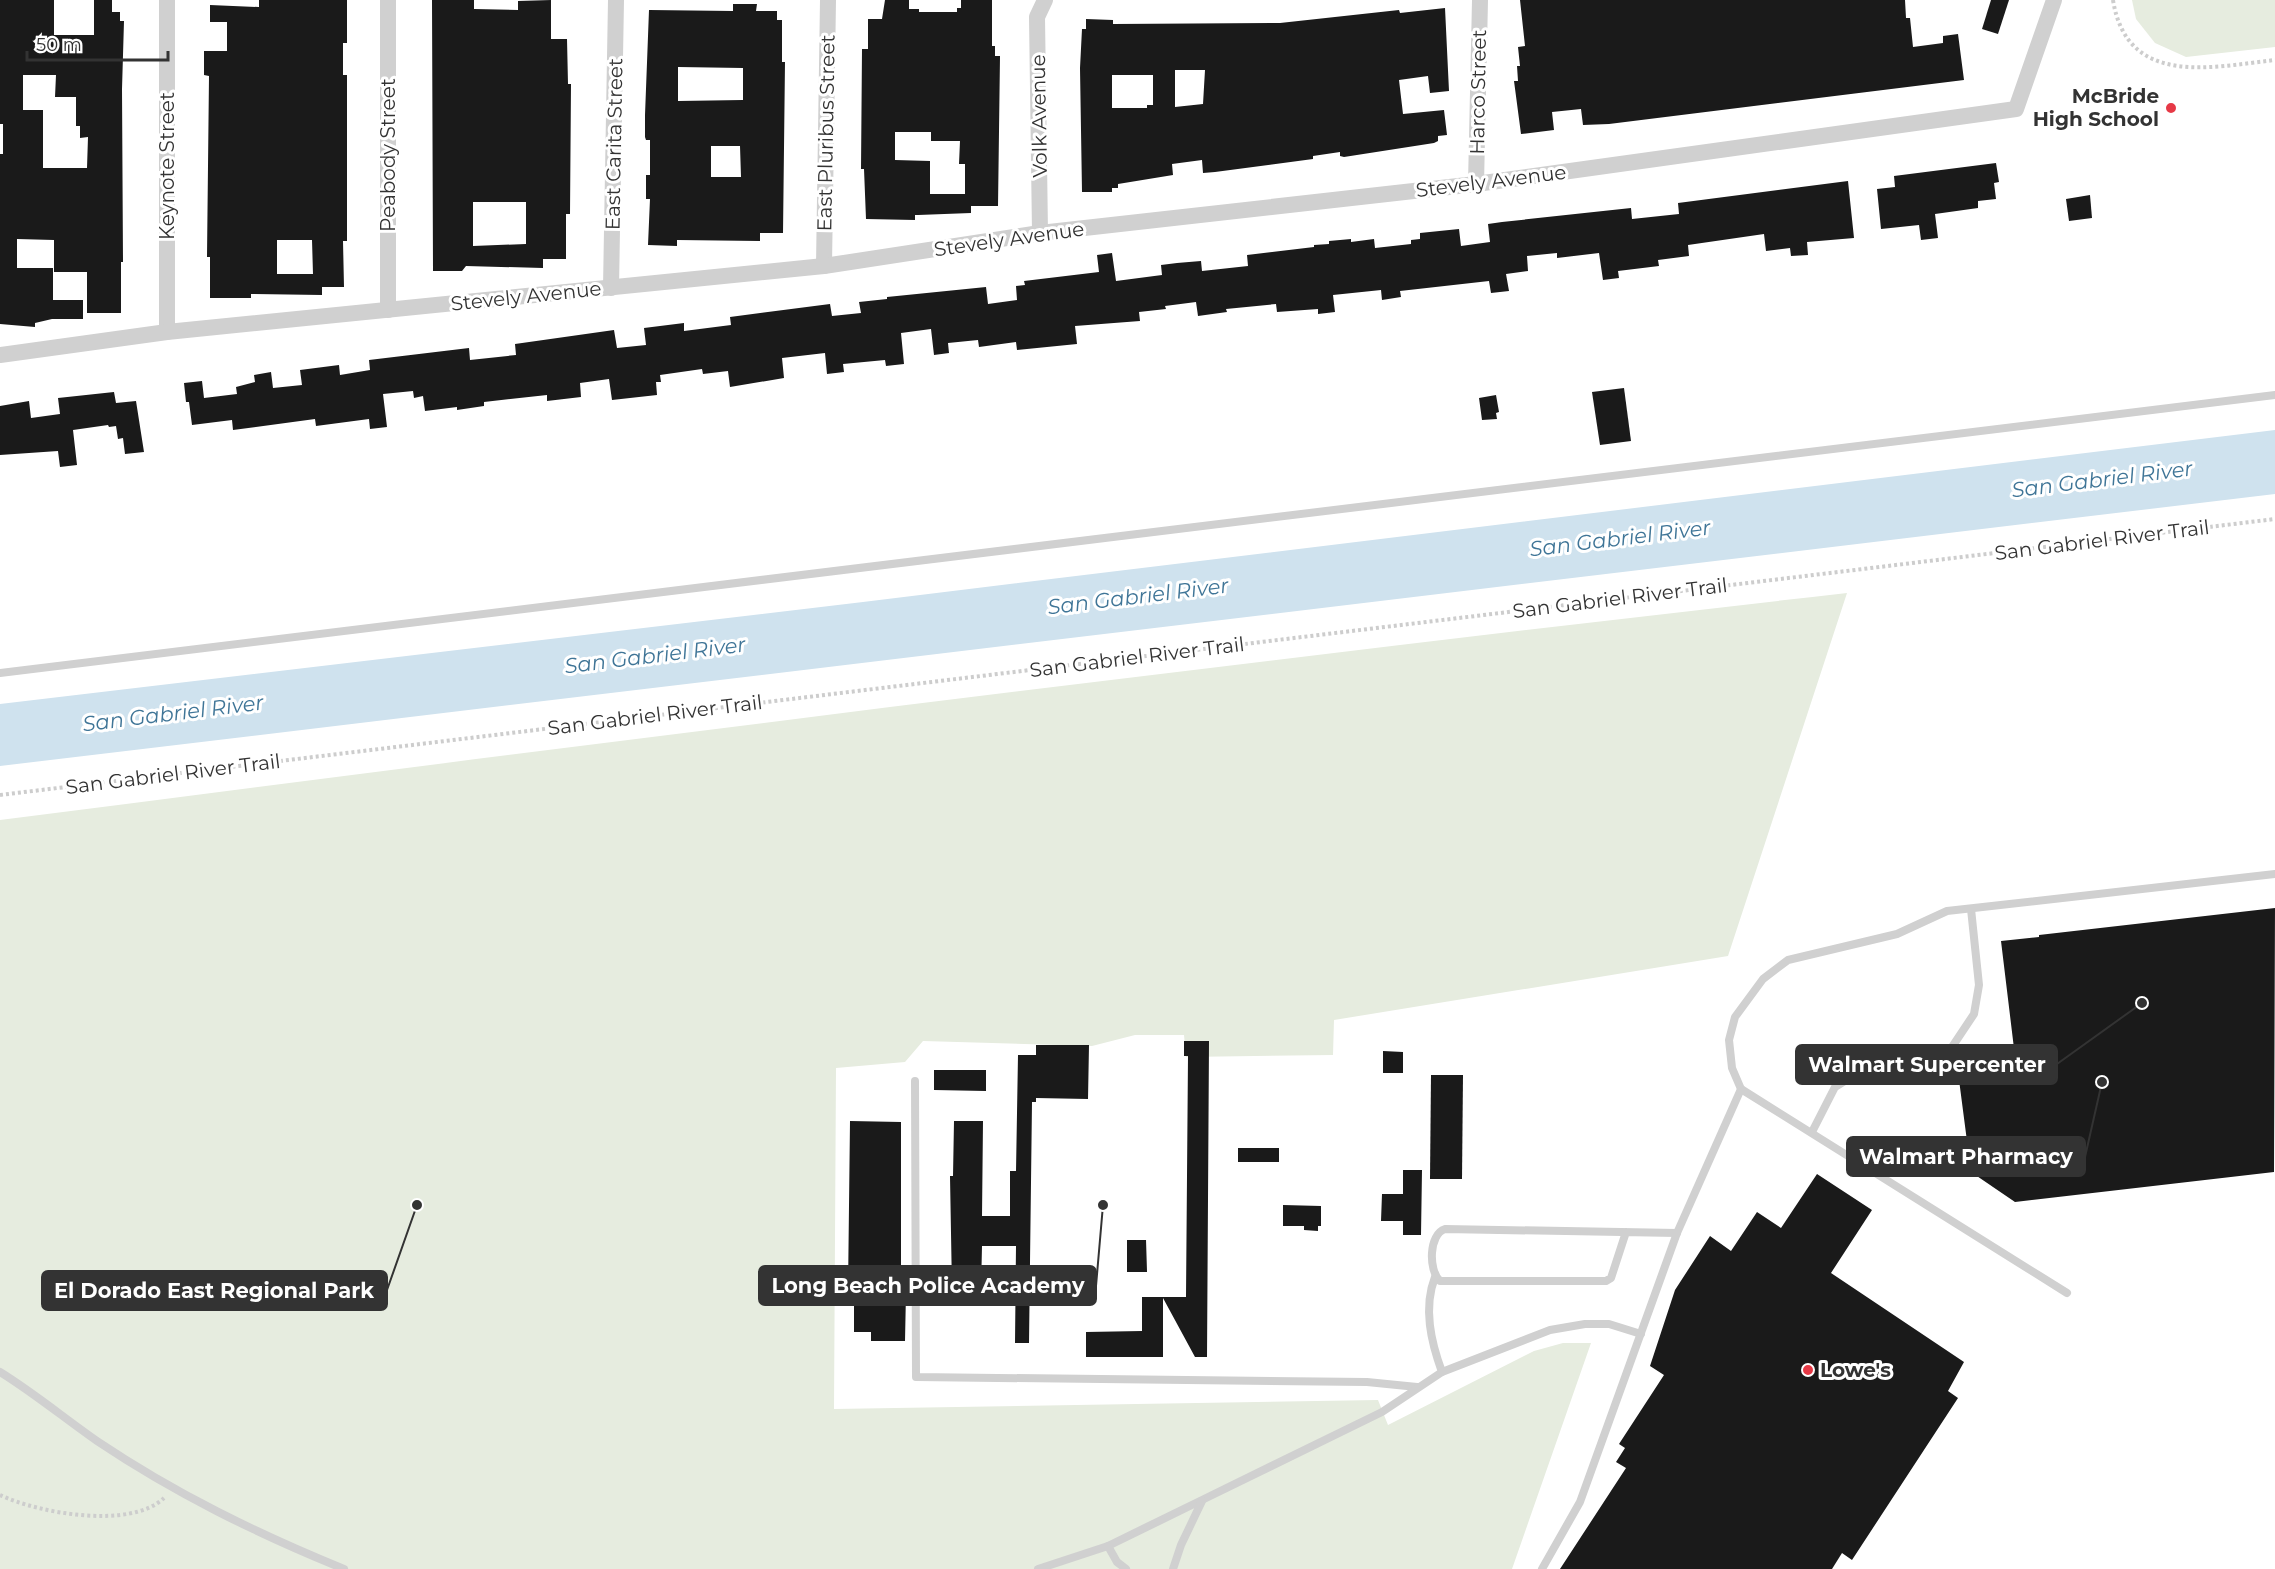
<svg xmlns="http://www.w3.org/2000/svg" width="2275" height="1569" viewBox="0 0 2275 1569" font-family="Montserrat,sans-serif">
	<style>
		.green { fill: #e6ecdf }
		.water { fill: #cfe2ee }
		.building { fill: #1a1a1a; fill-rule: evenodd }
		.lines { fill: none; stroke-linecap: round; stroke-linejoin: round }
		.path { stroke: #cdcdcd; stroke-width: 4; stroke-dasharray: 3 3; stroke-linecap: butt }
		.service { stroke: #d0d0d0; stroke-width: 8 }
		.minor { stroke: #d0d0d0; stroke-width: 16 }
		.poi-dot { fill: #e63946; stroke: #fff; stroke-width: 2 }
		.labels { text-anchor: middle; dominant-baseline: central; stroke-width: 6; stroke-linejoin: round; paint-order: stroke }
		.street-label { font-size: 20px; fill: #333; stroke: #fff }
		.poi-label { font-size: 20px; font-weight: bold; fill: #333; stroke: #fff; text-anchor: end }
		.water-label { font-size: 21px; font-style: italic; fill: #3f7597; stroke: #fff }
		.leader { fill: none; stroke: #333; stroke-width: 2 }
		.callout-dot { fill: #333; stroke: #fff; stroke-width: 2 }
		.callout { fill: #333; stroke: #333; stroke-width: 2 }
		.callout-label { font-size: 21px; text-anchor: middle; font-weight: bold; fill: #fff }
	</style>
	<rect width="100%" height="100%" fill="#fff"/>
	<g class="green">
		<path d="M2132,0H2275V47L2186,57L2155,43L2136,19Z"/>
		<path d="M1847,593L1728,956L1334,1020L1333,1055L1186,1057L1184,1035H1135L1092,1046L923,1041L905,1062L836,1068L834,1409L1378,1400L1388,1425L1534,1351L1563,1343H1591L1512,1569H0V820C615,741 1230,663 1847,593Z"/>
	</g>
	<path class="water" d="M2275,430V494L0,766V704L863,602Z"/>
	<g class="building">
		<path d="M0,0H54V35H94V0H112V12H120V21H124L122,89L123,262H121V313H87V272H54V240L17,239V268H53V300H83V319H52L35,323V327L0,324V154H3V124H0ZM23,75H56L55,97H76V126H80V138L88,137L87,168H43V110H23Z"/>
		<path d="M259,0H347V43H343V75H347V241H343L344,287H322V295L251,294V298H210V257H207L209,76L204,75V51H227V22H210V5L259,7ZM277,240H312L313,274H277Z"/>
		<path d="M432,0H474V9L518,10V1L551,0V39H567L568,84H571L570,214H566V259H543V268L466,266L462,271H433ZM473,202H526V244L473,246Z"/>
		<path d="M885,0H909V9H919V12H957V8H961V0H992V46H995V56H1000L998,206H971V213L918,215H915V220L866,219L864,169H861L862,49H868V19H882ZM895,132H931V141H960L959,164H965V194H930V161L895,160Z"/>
		<path d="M1520,0H1905L1906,18H1910L1913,47L1943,43V36L1958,34L1964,80L1609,124L1583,125L1581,109L1552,112L1554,130L1521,134L1514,81H1518L1517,66H1520L1518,47L1525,46Z"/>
		<path d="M1991,0H2009L1998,34L1982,29Z"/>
		<path d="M733,4H757L756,11H777V20H782V62H785L783,233H760V241L677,240V246L648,245L650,199H646V175H650V140H646L645,137V115L649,10L733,11ZM678,67L743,68V100L678,101ZM711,146H740L741,177H711Z"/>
		<path d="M1445,8L1449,91L1430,93L1428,76L1399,80L1403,114L1444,110L1447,135L1438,136V141L1434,143L1344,157L1340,156V152L1313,156V159L1215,172L1203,173L1202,160L1172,164L1173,175L1118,184V188H1112V192H1082L1080,68L1082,29H1086V19L1113,20V24L1280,23L1399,10L1400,13ZM1175,70H1205L1203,104L1175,107ZM1112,75H1153V105H1147V108H1112Z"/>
		<path d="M1996,163L1999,182L1994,183L1996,199L1978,201V208L1935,214L1938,238L1921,240L1919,225L1881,229L1877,189L1895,187L1894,176Z"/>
		<path d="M1848,181L1854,238L1807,242L1808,255L1791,256L1790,248L1766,251L1764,234L1688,245L1689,256L1658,260L1659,266L1618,271L1619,278L1603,280L1599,253L1557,258V253L1527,256L1528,271L1506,274L1509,291L1491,293L1489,281L1400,291L1401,297L1382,300L1381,290L1333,295L1335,312L1318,314V309L1277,312L1276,304L1226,309L1227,312L1198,316L1196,302L1165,306L1166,309L1139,312L1140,321L1075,326L1077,344L1017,350L1016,342L979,347L978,340L948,343L949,353L934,355L931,329L901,333L904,364L886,366L885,360L843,364L844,372L827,374L825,353L782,358L784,378L730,387L728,371L703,374L702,369L660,375L661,382H656L657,395L612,400L609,379L580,383L581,397L547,401V395L484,402V406L457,410V407L425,411L423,396L414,398L413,391L383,394L387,427L370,429L369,419L316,426L315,419L233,430L232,420L192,425L189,402H186L184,383L202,381L204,398L237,394L236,387L255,382L254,375L271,372L273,388L302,385L300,370L339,365L340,375L370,370L369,360L469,348L470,360L516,355L515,344L614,330L617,348L646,345L644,328L684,323V331L731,325L730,317L830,304L832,316L861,313L859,302L887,299V297L986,287L988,304L1017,300L1016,286L1025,285L1024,281L1099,272L1097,255L1112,253L1116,281L1162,275L1161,265L1177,263L1201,261L1202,271L1248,266L1247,255L1314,247V245L1329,244V241L1351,239V242L1374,239L1375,248L1411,244V240L1420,239V233L1459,229L1461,246L1490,242L1488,224L1502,222L1631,208L1632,219L1679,214L1678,203Z"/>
		<path d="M2090,195L2092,218L2069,221L2066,199Z"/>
		<path d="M1624,388L1631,441L1600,445L1592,392Z"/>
		<path d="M114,392L116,403L136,401L144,452L125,454L123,438L118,439L116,426L109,427L108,425L73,430L77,465L60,467L58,451L0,455V406L29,401L31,418L60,414L58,398Z"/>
		<path d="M1496,395L1499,412L1496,413L1497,419L1482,420L1479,398Z"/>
		<path d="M2275,908L2274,1172L2015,1202L1971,1172L1958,1072L2016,1065L2001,941L2039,937V935Z"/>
		<path d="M1184,1041H1209L1207,1357H1195L1163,1298V1357H1086V1332L1142,1331V1297H1186L1188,1056H1184Z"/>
		<path d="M1036,1045H1089L1088,1099L1036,1098V1102H1032L1029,1343H1015L1016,1246H982L981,1290L952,1289L950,1176H953L954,1121H983L982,1216H1010V1171H1016L1018,1055H1036Z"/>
		<path d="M1383,1051L1403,1052V1073H1383Z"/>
		<path d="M934,1070H986V1091L934,1090Z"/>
		<path d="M1431,1075H1463L1462,1179H1430Z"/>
		<path d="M850,1121L901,1122V1292H906L905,1341H871V1332H854V1292H848Z"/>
		<rect x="1238" y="1148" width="41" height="14"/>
		<path d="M1403,1170H1422L1421,1235H1403V1221H1381L1382,1194H1403Z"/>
		<path d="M1817,1174L1872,1210L1831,1273L1964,1362L1948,1391L1958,1398L1852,1560L1842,1553L1832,1569H1560L1626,1468L1616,1462L1625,1448L1619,1444L1664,1375L1650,1366L1675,1290L1710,1236L1731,1251L1757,1212L1781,1228Z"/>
		<path d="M1283,1205L1321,1206V1226H1318V1231L1304,1230V1226H1283Z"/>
		<path d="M1127,1240H1146L1147,1272H1127Z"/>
	</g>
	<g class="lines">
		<g class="path">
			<path d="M2113,0C2127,88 2212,67 2275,60"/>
			<path d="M0,795L2275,519"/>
			<path d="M0,1495C38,1513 130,1530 164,1498"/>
		</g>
		<g class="service">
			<path d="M0,673L2275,395"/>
			<path d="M915,1081L916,1377L1367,1382L1417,1387"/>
			<path d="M1812,1132L1835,1087L1864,1069L1940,1056L1952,1047L1974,1014L1979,985L1971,909"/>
			<path d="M1626,1232L1611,1278L1606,1281H1440C1428,1270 1429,1234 1445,1229L1677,1233"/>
			<path d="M1435,1277C1423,1308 1431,1342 1442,1372"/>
			<path d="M2067,1293L1741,1089L1732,1068L1729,1040L1735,1017L1763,979L1788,960L1897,934L1947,911L2275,874"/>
			<path d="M0,1372C34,1393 64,1418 97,1441C176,1494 256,1533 344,1569"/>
			<path d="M1108,1546L1117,1562L1126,1569"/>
			<path d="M1038,1569L1108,1546L1202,1500L1382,1412L1442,1372L1550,1330L1585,1324H1609L1641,1334"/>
			<path d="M1173,1569L1181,1545L1202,1501"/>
			<path d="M1542,1569L1580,1502L1677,1233L1741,1089"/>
		</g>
		<g class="minor">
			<path d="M167,0V332"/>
			<path d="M1476,184L1480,0"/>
			<path d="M1040,233L1037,17L1045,0"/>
			<path d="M824,266L828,0"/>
			<path d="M611,288L616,0"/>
			<path d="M388,310V0"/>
			<path d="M0,355L167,332L824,266L1040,233L1476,184L2016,109L2054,0"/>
		</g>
	</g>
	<g class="poi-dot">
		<circle cx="2171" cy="108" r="6"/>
		<circle cx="1808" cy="1370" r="6"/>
	</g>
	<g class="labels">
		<g class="street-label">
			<text transform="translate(1478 92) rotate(-89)">Harco Street</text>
			<text transform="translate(1039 116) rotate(-91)">Volk Avenue</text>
			<text transform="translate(826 133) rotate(-89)">East Pluribus Street</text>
			<text transform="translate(614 144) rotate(-89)">East Carita Street</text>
			<text transform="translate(388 155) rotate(-90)">Peabody Street</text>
			<text transform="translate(167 166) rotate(-90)">Keynote Street</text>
			<text transform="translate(1491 181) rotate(-7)">Stevely Avenue</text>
			<text transform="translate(1009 239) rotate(-8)">Stevely Avenue</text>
			<text transform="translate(526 296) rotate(-6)">Stevely Avenue</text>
			<text transform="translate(2102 540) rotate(-7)">San Gabriel River Trail</text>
			<text transform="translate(1620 598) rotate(-7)">San Gabriel River Trail</text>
			<text transform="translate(1137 657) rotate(-7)">San Gabriel River Trail</text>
			<text transform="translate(655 715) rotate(-7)">San Gabriel River Trail</text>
			<text transform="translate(173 774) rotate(-7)">San Gabriel River Trail</text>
		</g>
		<g class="poi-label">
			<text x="2159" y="96">McBride<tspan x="2159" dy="23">High School</tspan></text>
			<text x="1820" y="1370" text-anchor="start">Lowe's</text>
		</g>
		<g class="water-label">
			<text transform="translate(2102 479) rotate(-7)">San Gabriel River</text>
			<text transform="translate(1620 538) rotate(-7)">San Gabriel River</text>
			<text transform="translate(1138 596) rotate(-7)">San Gabriel River</text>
			<text transform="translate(655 655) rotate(-7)">San Gabriel River</text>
			<text transform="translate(173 713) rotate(-7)">San Gabriel River</text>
		</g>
	</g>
	<path class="leader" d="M2142 1003L2057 1064M2102 1082L2085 1157M1103 1205L1096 1286M417 1205L387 1290"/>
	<g class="callout-dot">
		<circle cx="2142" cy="1003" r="6"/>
		<circle cx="2102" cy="1082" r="6"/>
		<circle cx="1103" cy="1205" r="6"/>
		<circle cx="417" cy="1205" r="6"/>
	</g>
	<g class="callout">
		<rect x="1796" y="1045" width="261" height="39" rx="6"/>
		<rect x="1847" y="1137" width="238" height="39" rx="6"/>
		<rect x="759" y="1266" width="337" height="39" rx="6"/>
		<rect x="42" y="1271" width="345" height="39" rx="6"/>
	</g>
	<g class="callout-label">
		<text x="1927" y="1072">Walmart Supercenter</text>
		<text x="1966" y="1164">Walmart Pharmacy</text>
		<text x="928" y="1293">Long Beach Police Academy</text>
		<text x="214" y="1298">El Dorado East Regional Park</text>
	</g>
	<path d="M27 51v9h141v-9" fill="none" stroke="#333333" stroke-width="3"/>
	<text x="36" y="51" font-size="18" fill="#333333" stroke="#ffffff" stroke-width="4.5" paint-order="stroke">50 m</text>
</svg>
